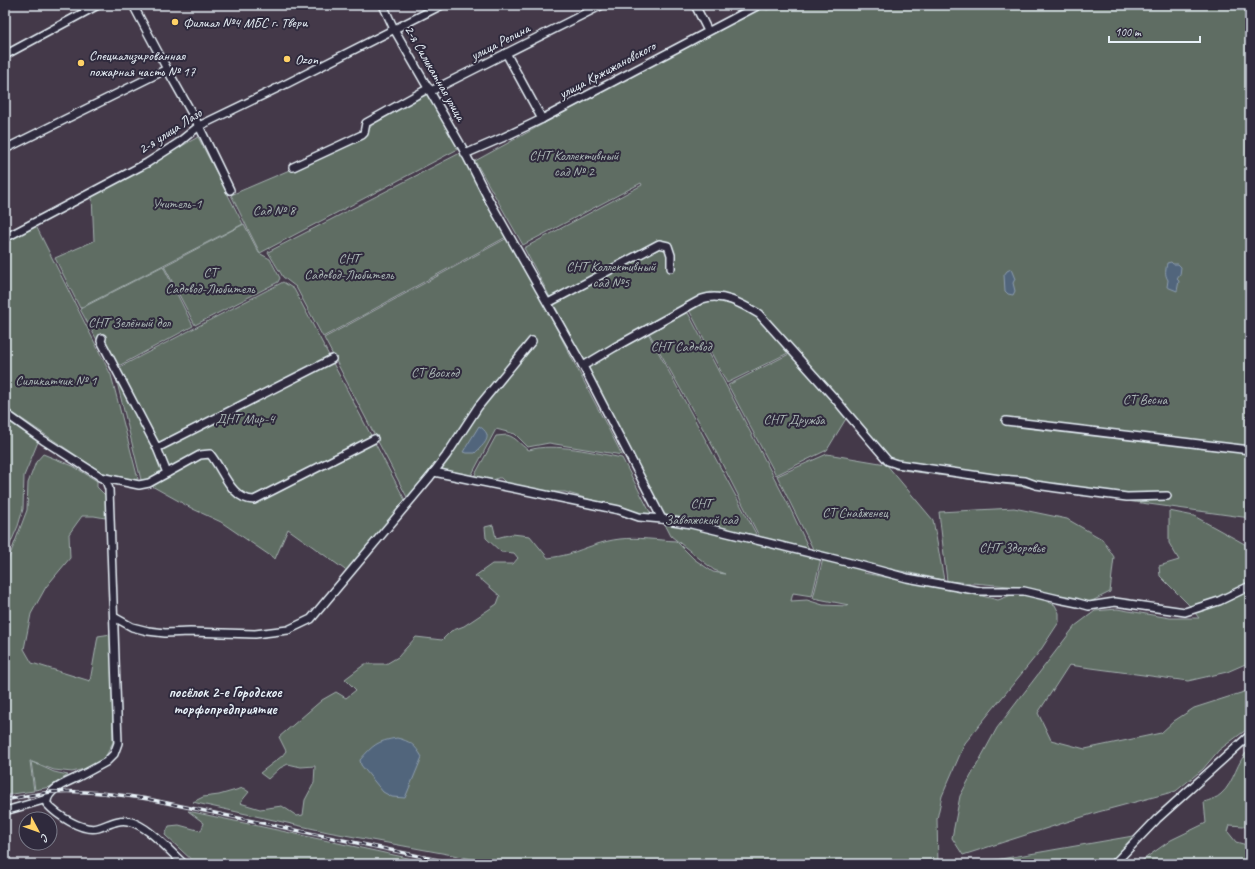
<svg xmlns="http://www.w3.org/2000/svg" width="1255" height="869" viewBox="0 0 1255 869" font-family="Caveat,sans-serif">
	<style>
		.green { fill: #5e6d63; stroke: #a3afae; fill-rule: evenodd }
		.water { fill: #51657c; stroke: #8d9dae }
		.lines { fill: none; stroke-linecap: round; stroke-linejoin: round }
		.minor-casing { stroke: #e8f1f8; stroke-width: 10 }
		.minor { stroke: #2f2a3d; stroke-width: 7 }
		.rail-casing { stroke: #e8f1f8; stroke-width: 3.5 }
		.rail { stroke: #2f2a3d; stroke-width: 2; stroke-dasharray: 6; stroke-linecap: butt }
		.poi-dot { fill: #ffd166; stroke: #2f2a3d; stroke-width: 1.5 }
		.labels { text-anchor: middle; dominant-baseline: central; stroke-width: 4; stroke-linejoin: round; paint-order: stroke }
		.poi-label { font-size: 14px; fill: #e8f1f8; stroke: #2f2a3d; text-anchor: start }
		.street-label { font-size: 14px; fill: #e8f1f8; stroke: #2f2a3d }
		.park-label { font-size: 14px; fill: #aab6b5; stroke: #2f2a3d }
		.neighbourhood-label { font-size: 15px; font-weight: bold; fill: #e8f1f8; stroke: #2f2a3d }
	</style>
	<rect width="100%" height="100%" fill="#443949"/>
	<filter id="ink" filterUnits="userSpaceOnUse"><feTurbulence type="fractalNoise" baseFrequency=".025" numOctaves="2"/><feDisplacementMap in="SourceGraphic" scale="8" xChannelSelector="R" yChannelSelector="G"/><feConvolveMatrix kernelMatrix="1 2 1 2 8 2 1 2 1" color-interpolation-filters="sRGB"/></filter>
	<g filter="url(#ink)">
		<g class="green">
			<path d="M774,5H1250V518L895,469L764,313H762L735,298L711,292L584,361L524,248L642,185L641,183L523,245L475,161L598,94V92L761,7L767,10L773,8Z"/>
			<path d="M428,94L460,148L260,253L231,195L362,139L372,125Z"/>
			<path d="M198,137L243,224L80,308L55,258L94,241L92,196Z"/>
			<path d="M464,151L508,236L323,337L296,287L283,277L268,252Z"/>
			<path d="M244,224L259,253L270,259L280,278L278,282L195,325L164,266Z"/>
			<path d="M36,226L111,375L138,479L133,480L101,472L13,413L5,405V242Z"/>
			<path d="M509,237L622,455L549,443L528,447L515,434L496,429L471,476L434,468L408,499L324,338Z"/>
			<path d="M163,266L193,326L113,369L80,309Z"/>
			<path d="M283,282L294,289L406,502L348,572L288,529L275,559L221,522L193,509L141,480L114,370Z"/>
			<path d="M710,298L736,304L758,316L790,352L727,383L688,308Z"/>
			<path d="M686,309L789,506L810,551L760,538L716,452L648,331Z"/>
			<path d="M647,331L761,543L814,551L777,476L827,454L886,464L933,520L944,580L867,564L864,573L947,589L970,593L998,600L1014,594L1037,597L1055,605L1059,613V622L1040,651L965,743L942,796L937,819L938,864H495L458,856L328,832L201,804L193,802L203,797L219,795L243,788L249,792L240,803L260,809L282,806L297,816L303,815L305,800L314,783L315,766L301,767L288,764L280,768L268,779L260,773L282,756L286,751L279,737L322,700L336,692L346,698L356,690L345,679L365,664H386L398,657L416,637L442,640L451,631L464,626L497,604L500,596L483,581L475,576L492,564H513L518,558L514,553L501,552L486,538L485,527L493,525L496,538L512,534L530,536L548,558C555,557 562,556 569,554C586,548 602,541 620,539C638,537 657,540 676,541L694,559L713,572L725,574L714,570L671,536L585,367ZM821,558L823,559L813,598L849,605L848,606L823,605L807,600L791,601L793,593L812,596Z"/>
			<path d="M791,353L847,417L827,450L776,475L728,385Z"/>
			<path d="M5,419L38,442L24,476L23,509L18,526L5,556Z"/>
			<path d="M507,435C518,438 519,445 529,450C554,442 596,453 622,458L652,516H644L565,492H539L511,488L501,478H498L491,481L471,482L496,436Z"/>
			<path d="M43,454L73,466L97,481V487L106,496L105,518L94,516H82L69,534L70,558L46,587L31,614L24,649L32,663L90,681L98,636L111,634L113,742L105,758L89,768L72,772L54,770L32,762L54,772L68,775L50,787L35,790L31,761H30L34,791L5,795V568L27,510L28,483L36,462Z"/>
			<path d="M1014,508L1067,519L1102,539L1114,557L1110,592L1090,602L1022,587L947,581L939,512Z"/>
			<path d="M1169,511L1194,516L1250,547V662L1227,672L1188,681L1069,665L1038,713L1051,740L1085,749L1161,733L1174,721L1194,708L1250,690V727L1219,750L1203,769L1176,791L1098,812L963,855L952,838L960,796L997,728L1075,626L1095,611L1117,609L1170,618H1199L1188,604L1160,576L1159,566L1179,560L1169,543Z"/>
			<path d="M1250,749V830L1243,826L1230,825L1228,832L1236,842L1247,845L1250,844V864H1137L1171,840L1206,823L1204,802C1210,800 1217,798 1221,794C1235,782 1236,761 1250,749Z"/>
			<path d="M188,811L436,864H196L165,835L169,826L179,825L201,831L204,823Z"/>
			<path d="M1133,836L1110,864H975L978,863Z"/>
		</g>
		<g class="water">
			<path d="M1171,262L1173,264H1178L1181,267L1180,275L1177,279L1179,281L1177,291L1167,287L1168,280C1164,274 1166,269 1167,263Z"/>
			<path d="M1011,269L1015,279L1013,283L1015,291L1013,295L1008,294L1005,291L1004,275L1007,271Z"/>
			<path d="M479,426C495,436 484,444 475,453H467L463,452Z"/>
			<path d="M397,738C410,741 415,745 422,757L405,798L392,797L383,792L361,765L360,760C373,745 377,741 397,738Z"/>
		</g>
		<g class="lines">
			<defs>
				<g id="minor">
					<path d="M133,5L167,69L199,126L230,190"/>
					<path d="M383,5L394,29L462,147L489,200L583,366L662,519"/>
					<path d="M695,5L708,31"/>
					<path d="M506,53L542,119"/>
					<path d="M5,55L98,5"/>
					<path d="M431,91L602,5"/>
					<path d="M5,149L167,69"/>
					<path d="M465,154L502,138L542,119L759,5"/>
					<path d="M293,167L362,135L364,133L366,123L429,88"/>
					<path d="M5,238L147,163L178,143L199,126L288,83L442,5"/>
					<path d="M548,303L659,244L668,246L671,255V268"/>
					<path d="M102,338L101,341L157,448L167,473"/>
					<path d="M583,366L615,347L702,299C722,292 742,304 759,314L837,401L846,412L888,461L897,464L1000,479L1025,481L1036,485L1057,488L1127,497L1167,496"/>
					<path d="M5,413L43,440L98,475L106,481L109,489L118,743L114,754L106,762C97,767 88,772 78,777C68,782 45,790 47,804C57,815 82,832 98,828C109,825 116,819 128,821C149,826 168,850 184,864"/>
					<path d="M1006,421L1250,450"/>
					<path d="M157,448L332,359"/>
					<path d="M434,472L619,510L639,517L662,519L691,524L859,565L907,578L980,591H1024L1058,599L1078,603L1089,606L1115,602L1185,612L1219,601L1250,586"/>
					<path d="M100,477L139,485L149,483L200,455L210,454C223,469 231,500 254,500L374,439"/>
					<path d="M114,617L132,627L148,631L165,633L190,632L255,634L288,630L311,619L430,477L446,456L478,407L532,341"/>
					<path d="M5,811L47,799"/>
					<path d="M1114,864L1157,819L1250,735"/>
				</g>
			</defs>
			<use href="#minor" class="minor-casing"/>
			<use href="#minor" class="minor"/>
			<defs>
				<path id="rail" d="M5,800C20,797 36,794 51,792C83,790 117,794 148,799L457,864"/>
			</defs>
			<use href="#rail" class="rail-casing"/>
			<use href="#rail" class="rail"/>
		</g>
	</g>
	<g class="poi-dot">
		<circle cx="175" cy="22" r="4"/>
		<circle cx="287" cy="59" r="4"/>
		<circle cx="81" cy="63" r="4"/>
	</g>
	<g class="labels">
		<g class="poi-label">
			<text x="183" y="22">Филиал №4 МБС г. Твери</text>
			<text x="89" y="55">Специализированная<tspan x="89" dy="16">пожарная часть № 17</tspan></text>
			<text x="295" y="59">Ozon</text>
		</g>
		<g class="street-label">
			<text transform="translate(500 42) rotate(-27)">улица Репина</text>
			<text transform="translate(607 70) rotate(-28)">улица Кржижановского</text>
			<text transform="translate(435 73) rotate(60)">2-я Силикатная улица</text>
			<text transform="translate(170 131) rotate(-33)">2-я улица Лазо</text>
		</g>
		<g class="park-label">
			<text x="574" y="155">СНТ Коллективный<tspan x="574" dy="16">сад № 2</tspan></text>
			<text x="177" y="203">Учитель-1</text>
			<text x="274" y="210">Сад № 8</text>
			<text x="349" y="258">СНТ<tspan x="349" dy="16">Садовод-Любитель</tspan></text>
			<text x="611" y="266">СНТ Коллективный<tspan x="611" dy="16">сад №5</tspan></text>
			<text x="210" y="272">СТ<tspan x="210" dy="16">Садовод-Любитель</tspan></text>
			<text x="129" y="322">СНТ Зелёный дол</text>
			<text x="681" y="346">СНТ Садовод</text>
			<text x="435" y="372">СТ Восход</text>
			<text x="56" y="380">Силикатчик № 1</text>
			<text x="1145" y="399">СТ Весна</text>
			<text x="245" y="418">ДНТ Мир-4</text>
			<text x="794" y="419">СНТ Дружба</text>
			<text x="701" y="503">СНТ<tspan x="701" dy="16">Заволжский сад</tspan></text>
			<text x="855" y="512">СТ Снабженец</text>
			<text x="1012" y="547">СНТ Здоровье</text>
		</g>
		<g class="neighbourhood-label">
			<text x="225" y="692">посёлок 2-е Городское<tspan x="225" dy="17">торфопредприятие</tspan></text>
		</g>
	</g>
	<rect width="1255" height="869" fill="none" stroke="#2f2a3d" stroke-width="20"/>
	<rect x="10" y="10" width="1235" height="849" fill="none" stroke="#e8f1f8" stroke-width="1.5" filter="url(#ink)"/>
	<g transform="translate(38 831) rotate(131)"><circle r="19" fill="#2f2a3d" stroke="#797a88"/>
	<path d="M0-3L7 15L0 10L-7 15Z" fill="#ffd166"/>
	<text y="-6" font-size="11" font-weight="bold" text-anchor="middle" fill="#e8f1f8">С</text>
	</g>
	<path d="M1109 36v6h91v-6" fill="none" stroke="#e8f1f8" stroke-width="2"/>
	<text x="1115" y="36" font-size="12" fill="#e8f1f8" stroke="#2f2a3d" stroke-width="3" paint-order="stroke">100 m</text>
</svg>
